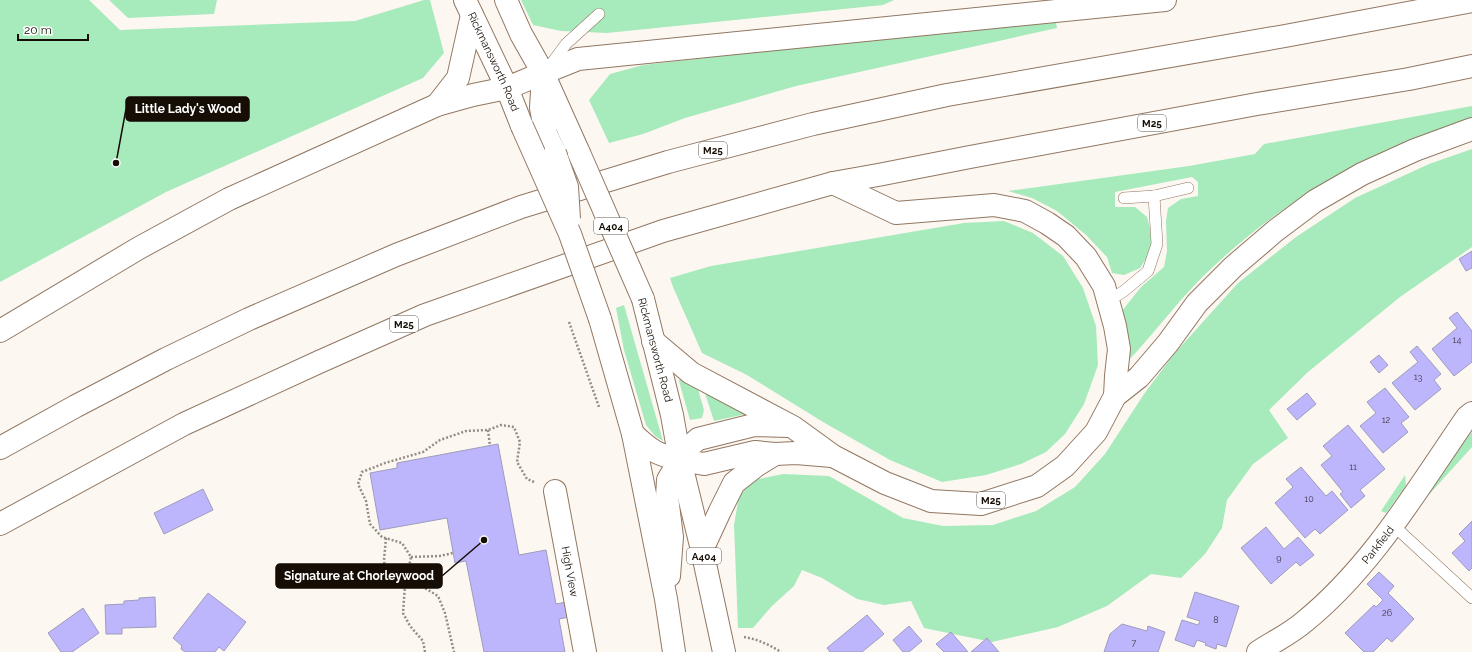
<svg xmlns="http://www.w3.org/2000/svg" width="1472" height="652" viewBox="0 0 1472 652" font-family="Raleway,sans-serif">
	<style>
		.green { fill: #a7eabc }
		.building { fill: #bdb6fd; stroke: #9e9cbc }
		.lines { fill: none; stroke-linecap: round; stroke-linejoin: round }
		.service-casing { stroke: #917761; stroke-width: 12 }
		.minor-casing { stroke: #917761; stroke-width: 24 }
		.primary-casing { stroke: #917761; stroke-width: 24 }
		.motorway-casing { stroke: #917761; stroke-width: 24 }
		.path { stroke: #948c86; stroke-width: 2.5; stroke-dasharray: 2 2; stroke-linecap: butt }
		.service { stroke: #fff; stroke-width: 11 }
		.minor { stroke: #fff; stroke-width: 22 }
		.primary { stroke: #fff; stroke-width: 22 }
		.motorway { stroke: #fff; stroke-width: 22 }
		.primary-bridge-casing { stroke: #917761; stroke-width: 24; stroke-linecap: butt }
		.primary-bridge { stroke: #fff; stroke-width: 22 }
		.labels { text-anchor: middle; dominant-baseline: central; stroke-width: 3; stroke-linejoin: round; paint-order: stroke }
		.number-label { font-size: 9px; fill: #403743 }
		.shield { fill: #fff; stroke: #5c5650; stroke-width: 1 }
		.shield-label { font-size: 10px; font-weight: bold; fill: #160d05 }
		.street-label { font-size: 11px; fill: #160d05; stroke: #fff }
		.leader { fill: none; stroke: #160d05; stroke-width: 1.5 }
		.callout-dot { fill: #160d05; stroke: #fff; stroke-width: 1.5 }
		.callout { fill: #160d05; stroke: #160d05; stroke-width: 1.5 }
		.callout-label { font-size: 12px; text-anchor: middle; font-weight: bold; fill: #fff }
	</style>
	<rect width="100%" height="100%" fill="#fdf7f2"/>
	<g class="green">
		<path d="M0,0H89L120,30L355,21L424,0H430L444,53L423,78L166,192L0,282Z"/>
		<path d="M109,0H217L214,14L128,18Z"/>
		<path d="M521,0H894L883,5L607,33L561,31L533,25Z"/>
		<path d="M1055,18L1057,28L796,86L685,118L643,134L609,143L589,100L610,74L643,65Z"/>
		<path d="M1472,106V119C1451,126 1429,132 1409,141C1337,171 1271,212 1214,266C1183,294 1158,329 1129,360L1126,332L1122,311L1141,287L1164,267L1167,251L1166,221L1168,208L1181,199L1198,196V182L1192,177L1115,192V207H1135L1147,217L1152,236L1150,253L1140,268L1124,275L1112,273L1107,257L1086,235L1057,211L1032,198L1008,191L1189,166L1255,154L1264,144Z"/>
		<path d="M1472,149V247L1400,297L1308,372L1269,410L1288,438L1253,464L1227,500L1222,528L1205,554L1181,578L1151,574L1107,606L1058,627L992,642L924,628L911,601L884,605L857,599L822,578L802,570L794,586L772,606L753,628H738L734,525L739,496L754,480L783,474L829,476L903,518L943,526L993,525L1036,511L1075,487L1105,454L1144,394L1174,354L1238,283L1296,237L1355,198L1429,164Z"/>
		<path d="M1004,221L1033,233L1063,256L1083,288L1096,326L1098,365L1084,404L1065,434L1046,452L1021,464L986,475L942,482L890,460L823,422L747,375L702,353L673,287L670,278L711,266L964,223Z"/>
		<path d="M624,305L663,441L655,436L646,425L624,350L616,308Z"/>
		<path d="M680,378L697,386L704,410L702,418L690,420L679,381Z"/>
		<path d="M704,390L746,414L714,421Z"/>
		<path d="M1472,432V447L1425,499L1461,445Z"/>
		<path d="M1405,475L1406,486L1386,513L1381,511Z"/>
	</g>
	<g class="building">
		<path d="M1472,251V268L1466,271L1459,259Z"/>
		<path d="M1457,312L1472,331V362L1454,376L1432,349L1457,328L1449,318Z"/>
		<path d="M1417,346L1441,374L1434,380L1441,389L1415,410L1392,383L1418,362L1410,352Z"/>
		<path d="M1379,355L1388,365L1379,373L1370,362Z"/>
		<path d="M1385,388L1409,417L1401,423L1408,432L1383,453L1360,426L1376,413L1367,402Z"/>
		<path d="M1307,393L1316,404L1297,420L1287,409Z"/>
		<path d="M1348,425L1385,469L1360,490L1365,496L1351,508L1340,494L1343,492L1321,465L1332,456L1323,446Z"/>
		<path d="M498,444L519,555L546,550L556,604L566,602L569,617L559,619L565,652H484L466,561L455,563L447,518L380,530L370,473L397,468V463Z"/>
		<path d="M1301,467L1326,496L1332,491L1348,510L1320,534L1315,529L1305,538L1275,503L1293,487L1286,479Z"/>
		<path d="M203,489L213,510L164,534L154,513Z"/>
		<path d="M1472,521V568L1469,571L1452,553L1465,541L1459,534Z"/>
		<path d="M1266,527L1284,549L1298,537L1314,555L1300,566L1296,562L1271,584L1241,548Z"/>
		<path d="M1379,572L1394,586L1388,593L1414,619L1392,642L1387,638L1373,652H1364L1345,633L1374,605L1376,607L1383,600L1367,584Z"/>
		<path d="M1195,592L1239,606L1226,647L1217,644L1216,649L1205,645L1206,643L1197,640L1194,647L1175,640L1182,620L1198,625L1200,621L1187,617Z"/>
		<path d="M208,593L246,622L224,651L219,647L215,652H185L181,649L182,646L173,638Z"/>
		<path d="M155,597L156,627L122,628V634H106L105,605L124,604V601L139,600V598Z"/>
		<path d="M83,608L99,633L72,652H61L48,633Z"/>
		<path d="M867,615L884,634L862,652H830L827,648Z"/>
		<path d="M1122,624L1147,631L1148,626L1165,632L1158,652H1104L1110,634Z"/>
		<path d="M909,626L922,641L909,652H903L893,640Z"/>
		<path d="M951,632L968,652H944L936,644Z"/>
		<path d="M987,638L999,652H971Z"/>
	</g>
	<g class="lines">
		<defs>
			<g id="service">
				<path d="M549,67L566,44L599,14"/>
				<path d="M1124,198L1154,196L1188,188"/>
				<path d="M1108,301L1124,291L1148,271L1157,244L1154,196"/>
				<path d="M1393,525L1472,598"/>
			</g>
			<g id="minor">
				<path id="s1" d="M555,491L585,652"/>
				<path id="s2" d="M1258,652C1273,642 1290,634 1304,622C1372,567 1418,488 1467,417L1472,413"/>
			</g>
			<g id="primary">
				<path id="s3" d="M465,0L507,88L522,126"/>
				<path d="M506,0L521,34L543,73L579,153"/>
				<path d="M543,75L541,108L546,134L555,153"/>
				<path d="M507,88L543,73"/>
				<path d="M643,299L672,415L680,460L702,550L724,652"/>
				<path d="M600,319L633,434L666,599L674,652"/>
				<path d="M633,434C651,451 656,454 680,460"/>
				<path d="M669,576L672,537L667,497L668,480L680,460"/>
			</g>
			<g id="motorway">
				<path d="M543,73L578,59L1165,0"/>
				<path d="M437,105L458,78L472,15"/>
				<path d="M833,183L896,213L994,205L1025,211L1047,223L1066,236L1086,257L1104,286L1115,326L1119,349L1116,376L1115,396"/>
				<path d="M0,331L139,248L229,199L437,105L473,95L507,88"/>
				<path d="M653,341L691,373L793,427L833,456L885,483L931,501L981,504L1037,486L1065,466L1096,432L1115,396L1139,377L1168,343L1197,303L1233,267L1275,231L1315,201L1362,174L1415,150L1472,129"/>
				<path d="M788,426L754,425L698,439L691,445L680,460L704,464L755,452L775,454L796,453L832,456"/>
				<path d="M0,448L76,406L166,359L249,319L396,255L521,207L668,162L813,124L947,95L1285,36L1472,1"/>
				<path d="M0,524L184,424L319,362L425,315L663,231L833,183L878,175L970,157L1257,104L1409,79L1472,66"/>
				<path d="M702,550L720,511L734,483L757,465L775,454"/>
			</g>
		</defs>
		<use href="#service" class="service-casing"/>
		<use href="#minor" class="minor-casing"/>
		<use href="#primary" class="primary-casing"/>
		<use href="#motorway" class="motorway-casing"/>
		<g class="path">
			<path d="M569,322L599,407"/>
			<path d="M488,430L490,446"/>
			<path d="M386,538L384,560L385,569L406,581L423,587L438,596L445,613L454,652"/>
			<path d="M411,557L440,556L453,553"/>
			<path d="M744,637C757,639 770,645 781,652"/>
			<path d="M425,652L423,641L410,626L403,613L405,585L411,557L402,543L382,537L370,524L366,501L358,484L362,472L385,463L423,452L440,440L466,431L488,430L501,425L514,427L520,442L517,462L527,479L534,482"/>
		</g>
		<use href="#service" class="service"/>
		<use href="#minor" class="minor"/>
		<use href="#primary" class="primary"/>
		<use href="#motorway" class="motorway"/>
		<defs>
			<g id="primary-bridge">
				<path d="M522,126L570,234L600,319"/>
				<path d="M555,153L567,187L569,219"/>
				<path d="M579,153L643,299"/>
			</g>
		</defs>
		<use href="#primary-bridge" class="primary-bridge-casing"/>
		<use href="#primary-bridge" class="primary-bridge"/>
	</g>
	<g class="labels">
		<g class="number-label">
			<text x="1457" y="340">14</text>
			<text x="1418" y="377">13</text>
			<text x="1386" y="420">12</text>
			<text x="1353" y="467">11</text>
			<text x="1309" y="499">10</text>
			<text x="1279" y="558">9</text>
			<text x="1387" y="613">26</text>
			<text x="1216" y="620">8</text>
			<text x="1134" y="643">7</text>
		</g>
		<g class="shield">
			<rect x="1138" y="115" width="28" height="16" rx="3"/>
			<rect x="699" y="142" width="28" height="16" rx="3"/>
			<rect x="594" y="218" width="34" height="16" rx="3"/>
			<rect x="390" y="316" width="28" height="16" rx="3"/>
			<rect x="977" y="492" width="28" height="16" rx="3"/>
			<rect x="687" y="548" width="34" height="16" rx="3"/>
		</g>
		<g class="shield-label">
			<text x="1152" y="123">M25</text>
			<text x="713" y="150">M25</text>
			<text x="611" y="226">A404</text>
			<text x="404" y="324">M25</text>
			<text x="991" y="500">M25</text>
			<text x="704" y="556">A404</text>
		</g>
		<g class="street-label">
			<text stroke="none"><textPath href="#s3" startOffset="68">Rickmansworth Road</textPath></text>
			<text transform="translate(655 350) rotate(75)">Rickmansworth Road</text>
			<text stroke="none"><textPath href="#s2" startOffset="162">Parkfield</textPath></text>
			<text stroke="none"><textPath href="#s1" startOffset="82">High View</textPath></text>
		</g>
	</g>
	<path class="leader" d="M116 163L126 109M484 540L442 576"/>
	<g class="callout-dot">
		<circle cx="116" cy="163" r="4"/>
		<circle cx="484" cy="540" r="4"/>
	</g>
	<g class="callout">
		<rect x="126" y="97" width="123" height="24" rx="4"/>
		<rect x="276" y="564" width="166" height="24" rx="4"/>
	</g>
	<g class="callout-label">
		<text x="188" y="113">Little Lady's Wood</text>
		<text x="359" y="580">Signature at Chorleywood</text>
	</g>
	<path d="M18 34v6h70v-6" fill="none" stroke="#160d05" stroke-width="2"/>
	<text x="24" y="34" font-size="12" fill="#160d05" stroke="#ffffff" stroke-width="3" paint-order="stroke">20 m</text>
</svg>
